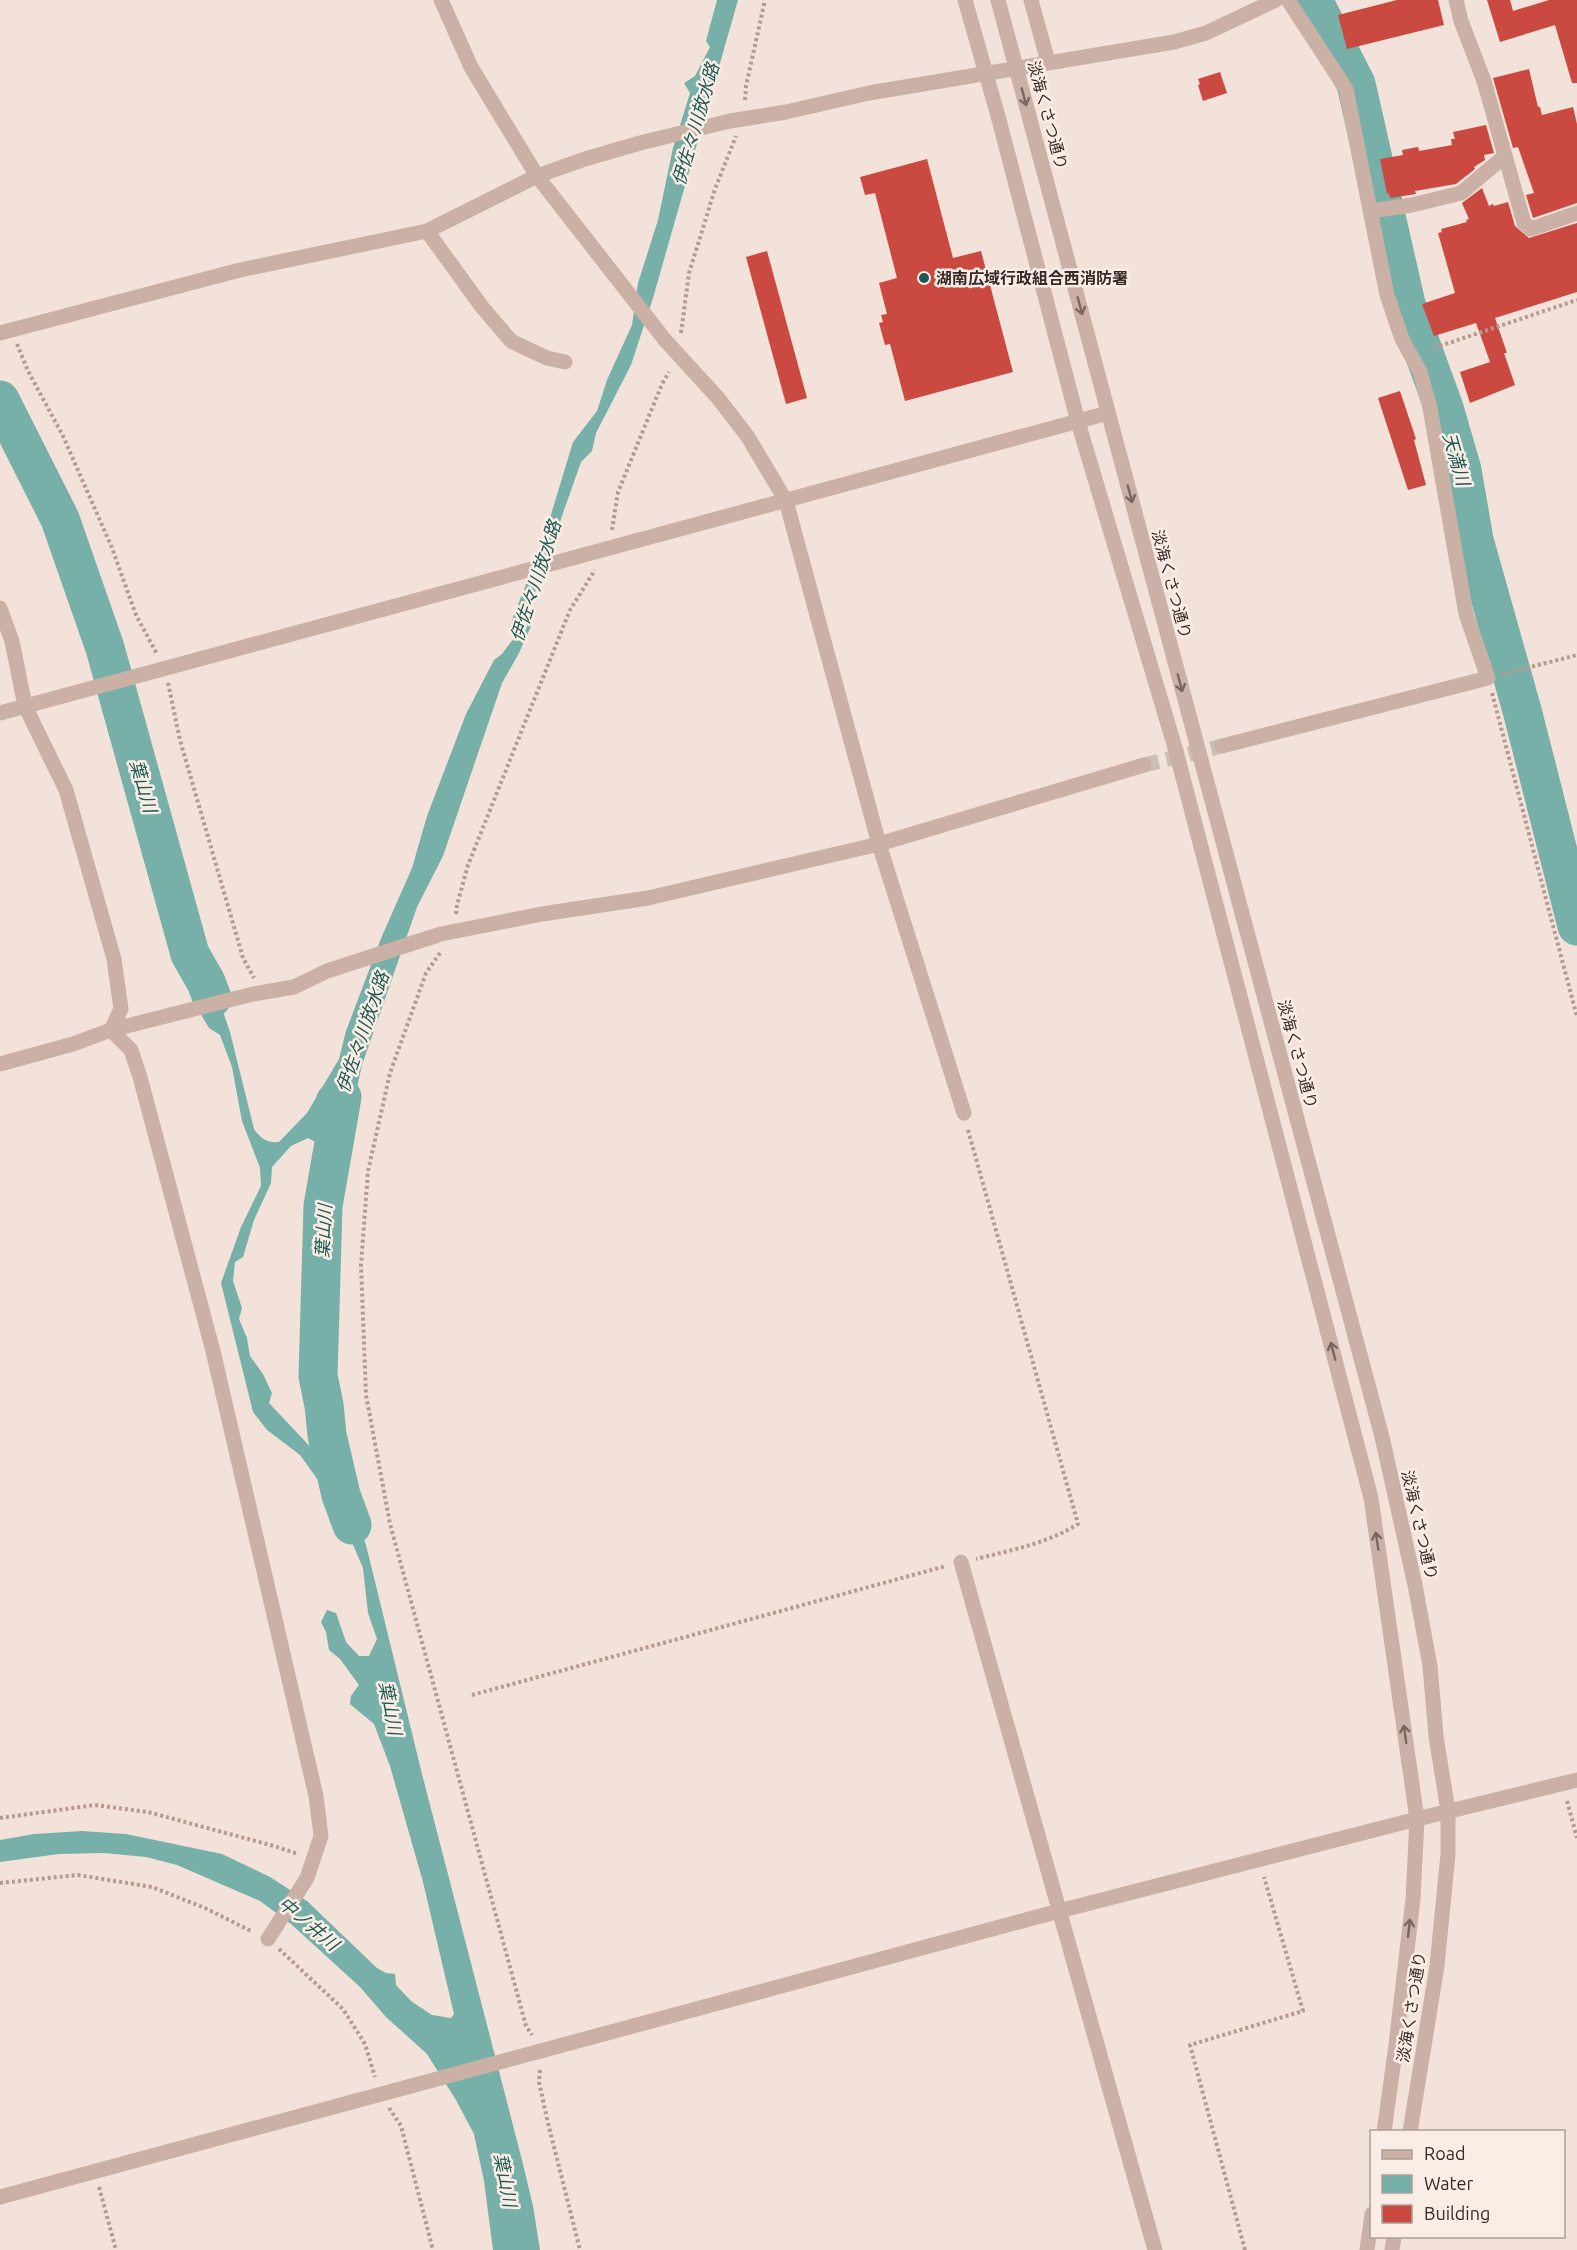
<svg xmlns="http://www.w3.org/2000/svg" width="1577" height="2250" viewBox="0 0 1577 2250" font-family="Ubuntu,'Noto Sans JP',sans-serif">
	<style>
		.water { fill: #77b0a8 }
		.lines { fill: none; stroke-linecap: round; stroke-linejoin: round }
		.river { stroke: #77b0a8; stroke-width: 39 }
		.building { fill: #ca4940 }
		.minor-tunnel { stroke: #ccbdb5; stroke-width: 15; stroke-dasharray: 15 8; stroke-linecap: butt }
		.path { stroke: #b6998f; stroke-width: 4; stroke-dasharray: 3 3; stroke-linecap: butt }
		.minor { stroke: #cbb0a5; stroke-width: 15 }
		.oneway { stroke: #796660 }
		.poi-dot { fill: #1b5952; stroke: #faede6; stroke-width: 2 }
		.labels { text-anchor: middle; dominant-baseline: central; stroke-width: 5; stroke-linejoin: round; paint-order: stroke }
		.street-label { font-size: 16px; fill: #362927; stroke: #faede6 }
		.poi-label { font-size: 16px; font-weight: bold; fill: #362927; stroke: #faede6; text-anchor: start }
		.water-label { font-size: 18px; font-style: italic; fill: #1b5952; stroke: #faede6 }
	</style>
	<rect width="100%" height="100%" fill="#f2e2d9"/>
	<path class="water" d="M717,0H738L653,298L631,365L596,433L592,451L581,462L527,615L532,624L519,653L502,683L443,856L417,907L362,1065L345,1142L317,1143L308,1138L291,1146L272,1167L271,1183L254,1220L243,1257L235,1262L233,1281L242,1308L239,1319L247,1338L250,1356L263,1374L272,1393L269,1403L319,1456L329,1471L342,1477L348,1483L367,1549L422,1774L522,2160L533,2206L540,2250H493L484,2181L474,2134L456,2100L427,2054L386,2017L360,1987L291,1924L260,1901L177,1865L146,1857L104,1853L59,1854L0,1862V1840L34,1834L82,1831L126,1834L222,1854L270,1877L307,1901L377,1968L386,1973L395,1974L396,1985L411,2001L432,2015L451,2018L454,2014L423,1882L390,1766L374,1724L350,1704L351,1696L359,1685L340,1659L329,1650L326,1632L321,1622L327,1610L336,1613L346,1642L359,1656H369L377,1639L368,1613L363,1568L336,1505L300,1455L267,1430L253,1412L221,1283L241,1227L261,1186L260,1168L242,1121L232,1067L220,1035L209,1028L193,1001L191,964L182,947L196,953L213,983L230,1032L254,1129C261,1139 267,1143 279,1142L307,1113L339,1059L346,1031L382,936L412,868L427,816L466,714L494,660L502,654L517,634L512,620L543,541L573,442L597,411L607,380L632,325L638,283L658,220L673,148L690,93L684,83L695,76L710,47L706,41Z"/>
	<g class="lines">
		<g class="river">
			<path d="M1313,0L1356,84L1406,304L1444,408L1462,470L1474,540L1523,714L1577,926"/>
			<path d="M0,400L60,519L105,648L190,954L206,982L212,998"/>
			<path d="M335,1102L342,1097L323,1206L318,1376L324,1405L327,1435L341,1495L352,1525"/>
		</g>
	</g>
	<g class="building">
		<path d="M1397,0H1438L1444,25L1347,49L1338,15Z"/>
		<path d="M1487,0H1510L1513,11L1549,0H1577V83H1572L1555,25L1500,42Z"/>
		<path d="M1529,69L1538,107H1540L1542,115L1573,107L1577,124V203L1533,218L1526,195L1534,193L1518,147L1513,148L1493,78Z"/>
		<path d="M1220,72L1227,93L1203,101L1198,85L1200,84L1198,79Z"/>
		<path d="M1486,125L1494,153L1484,155L1485,160L1474,167L1475,169L1456,184L1415,191L1416,194L1390,198L1389,193L1387,194L1380,159L1403,155L1402,150L1418,147L1419,151L1452,145L1451,139H1455L1453,132Z"/>
		<path d="M927,159L953,258L981,251L1013,372L905,401L890,344L885,345L879,323L883,322L881,315L887,314L879,283L897,278L875,193L865,195L860,177Z"/>
		<path d="M1482,188L1489,206L1493,204L1494,206L1508,202L1515,226L1529,238L1577,223V292L1495,318L1507,353H1504L1515,385L1470,403L1460,372L1490,362L1476,323L1434,336L1422,304L1455,293L1438,233L1442,232L1441,229L1467,222L1466,220L1469,219L1462,203Z"/>
		<path d="M767,251L807,398L786,404L746,257Z"/>
		<path d="M1400,391L1416,439L1414,440L1426,485L1408,490L1378,398Z"/>
	</g>
	<g class="lines">
		<path class="minor-tunnel" d="M1144,765L1222,746"/>
		<g class="path">
			<path d="M745,100L746,86L765,0"/>
			<path d="M681,333L689,273L715,189L736,136"/>
			<path d="M17,344L28,371L63,436L112,548L136,615L157,654"/>
			<path d="M1434,348L1577,300"/>
			<path d="M612,530L618,492L662,384L669,372"/>
			<path d="M1503,674L1577,655"/>
			<path d="M168,683L180,740L243,958L254,978"/>
			<path d="M1492,693L1577,1017"/>
			<path d="M456,914L457,905L468,865L570,610L595,570"/>
			<path d="M440,953L426,973L390,1073L368,1171L361,1265L366,1395L390,1524L526,2026L532,2035"/>
			<path d="M968,1130L1078,1524C1048,1543 1012,1550 976,1559"/>
			<path d="M472,1695L946,1566"/>
			<path d="M1567,1801L1577,1838"/>
			<path d="M0,1818L95,1805L148,1812L274,1846L298,1854"/>
			<path d="M0,1883L78,1875L152,1887L205,1908L253,1932"/>
			<path d="M279,1949L343,2009L365,2044L375,2077"/>
			<path d="M540,2070L539,2082L548,2123L580,2250"/>
			<path d="M389,2108L401,2126L433,2250"/>
			<path d="M99,2187L116,2250"/>
			<path d="M1245,2250L1190,2045L1303,2011L1264,1877"/>
		</g>
		<g class="minor">
			<path d="M441,0L471,67L537,176L665,340L718,398L748,437L786,501L879,844L964,1113"/>
			<path d="M965,0L998,116L1078,422L1176,751L1371,1498L1417,1819L1413,1899L1396,2045L1384,2132"/>
			<path d="M998,0L1382,1437L1415,1585L1430,1666L1436,1736L1448,1811V1854L1437,1966L1410,2132"/>
			<path d="M1031,0L1048,62"/>
			<path d="M1456,0L1461,21L1484,81L1524,223L1531,229L1577,213"/>
			<path d="M1370,211L1412,205L1461,193L1505,156"/>
			<path d="M427,231L482,307L511,341L547,358L565,362"/>
			<path d="M0,333L240,270L427,231L537,176L585,159L640,143L730,121L786,112L869,93L1174,42L1206,33L1276,0"/>
			<path d="M0,608L12,641L25,706L66,790L114,959L121,1009L111,1030"/>
			<path d="M0,713L1108,413"/>
			<path d="M1222,746L1488,678L1466,614L1430,408L1420,372L1402,339L1387,295L1346,89L1288,0"/>
			<path d="M111,1030L131,1050L140,1077L213,1351L316,1796L321,1836L307,1878L268,1939"/>
			<path d="M0,1064L73,1044L111,1030L253,994L294,987L327,971L441,934L542,914L648,898L879,844L1144,765"/>
			<path d="M961,1562L1155,2250"/>
			<path d="M0,2197L1059,1911L1417,1819L1577,1780"/>
			<path d="M1367,2250L1372,2214"/>
			<path d="M1392,2250L1394,2236"/>
		</g>
	</g>
	<defs><path id="oneway-shaft" d="M-6 0H5M1.5-3L5.5 0L1.5 3" fill="none" stroke-width="1.6" stroke-linecap="round" stroke-linejoin="round" transform="scale(1.5)"/></defs>
	<g class="oneway">
		<use href="#oneway-shaft" transform="translate(1024 97) rotate(75)"/>
		<use href="#oneway-shaft" transform="translate(1080 306) rotate(75)"/>
		<use href="#oneway-shaft" transform="translate(1130 494) rotate(75)"/>
		<use href="#oneway-shaft" transform="translate(1180 683) rotate(75)"/>
		<use href="#oneway-shaft" transform="translate(1333 1351) rotate(-105)"/>
		<use href="#oneway-shaft" transform="translate(1377 1541) rotate(-99)"/>
		<use href="#oneway-shaft" transform="translate(1405 1734) rotate(-98)"/>
		<use href="#oneway-shaft" transform="translate(1409 1928) rotate(-84)"/>
	</g>
	<circle class="poi-dot" cx="924" cy="278" r="6"/>
	<g class="labels">
		<g class="street-label">
			<text transform="translate(1048 115) rotate(75)">淡海くさつ通り</text>
			<text transform="translate(1172 584) rotate(75)">淡海くさつ通り</text>
			<text transform="translate(1298 1054) rotate(75)">淡海くさつ通り</text>
			<text transform="translate(1420 1525) rotate(77)">淡海くさつ通り</text>
			<text transform="translate(1411 2007) rotate(-81)">淡海くさつ通り</text>
		</g>
		<g class="poi-label">
			<text x="936" y="278">湖南広域行政組合西消防署</text>
		</g>
		<g class="water-label">
			<text transform="translate(695 124) rotate(-74)">伊佐々川放水路</text>
			<text transform="translate(1457 459) rotate(74)">天満川</text>
			<text transform="translate(535 581) rotate(-72)">伊佐々川放水路</text>
			<text transform="translate(144 786) rotate(74)">葉山川</text>
			<text transform="translate(362 1032) rotate(-71)">伊佐々川放水路</text>
			<text transform="translate(323 1231) rotate(-87)">葉山川</text>
			<text transform="translate(391 1708) rotate(79)">葉山川</text>
			<text transform="translate(309 1923) rotate(40)">中ノ井川</text>
			<text transform="translate(506 2180) rotate(79)">葉山川</text>
		</g>
	</g>
	<rect x="1370" y="2130" width="195" height="108" fill="#faede6" stroke="#ac9f9a" stroke-width="1.5"/>
	<rect x="1382" y="2150" width="30" height="9" fill="#cbb0a5" stroke="#ac9f9a" stroke-width="1.5"/>
	<text x="1424" y="2160" font-size="18" fill="#362927">Road</text>
	<rect x="1382" y="2175" width="30" height="18" fill="#77b0a8" stroke="#ac9f9a" stroke-width="1.5"/>
	<text x="1424" y="2190" font-size="18" fill="#362927">Water</text>
	<rect x="1382" y="2205" width="30" height="18" fill="#ca4940" stroke="#ac9f9a" stroke-width="1.5"/>
	<text x="1424" y="2220" font-size="18" fill="#362927">Building</text>
</svg>
